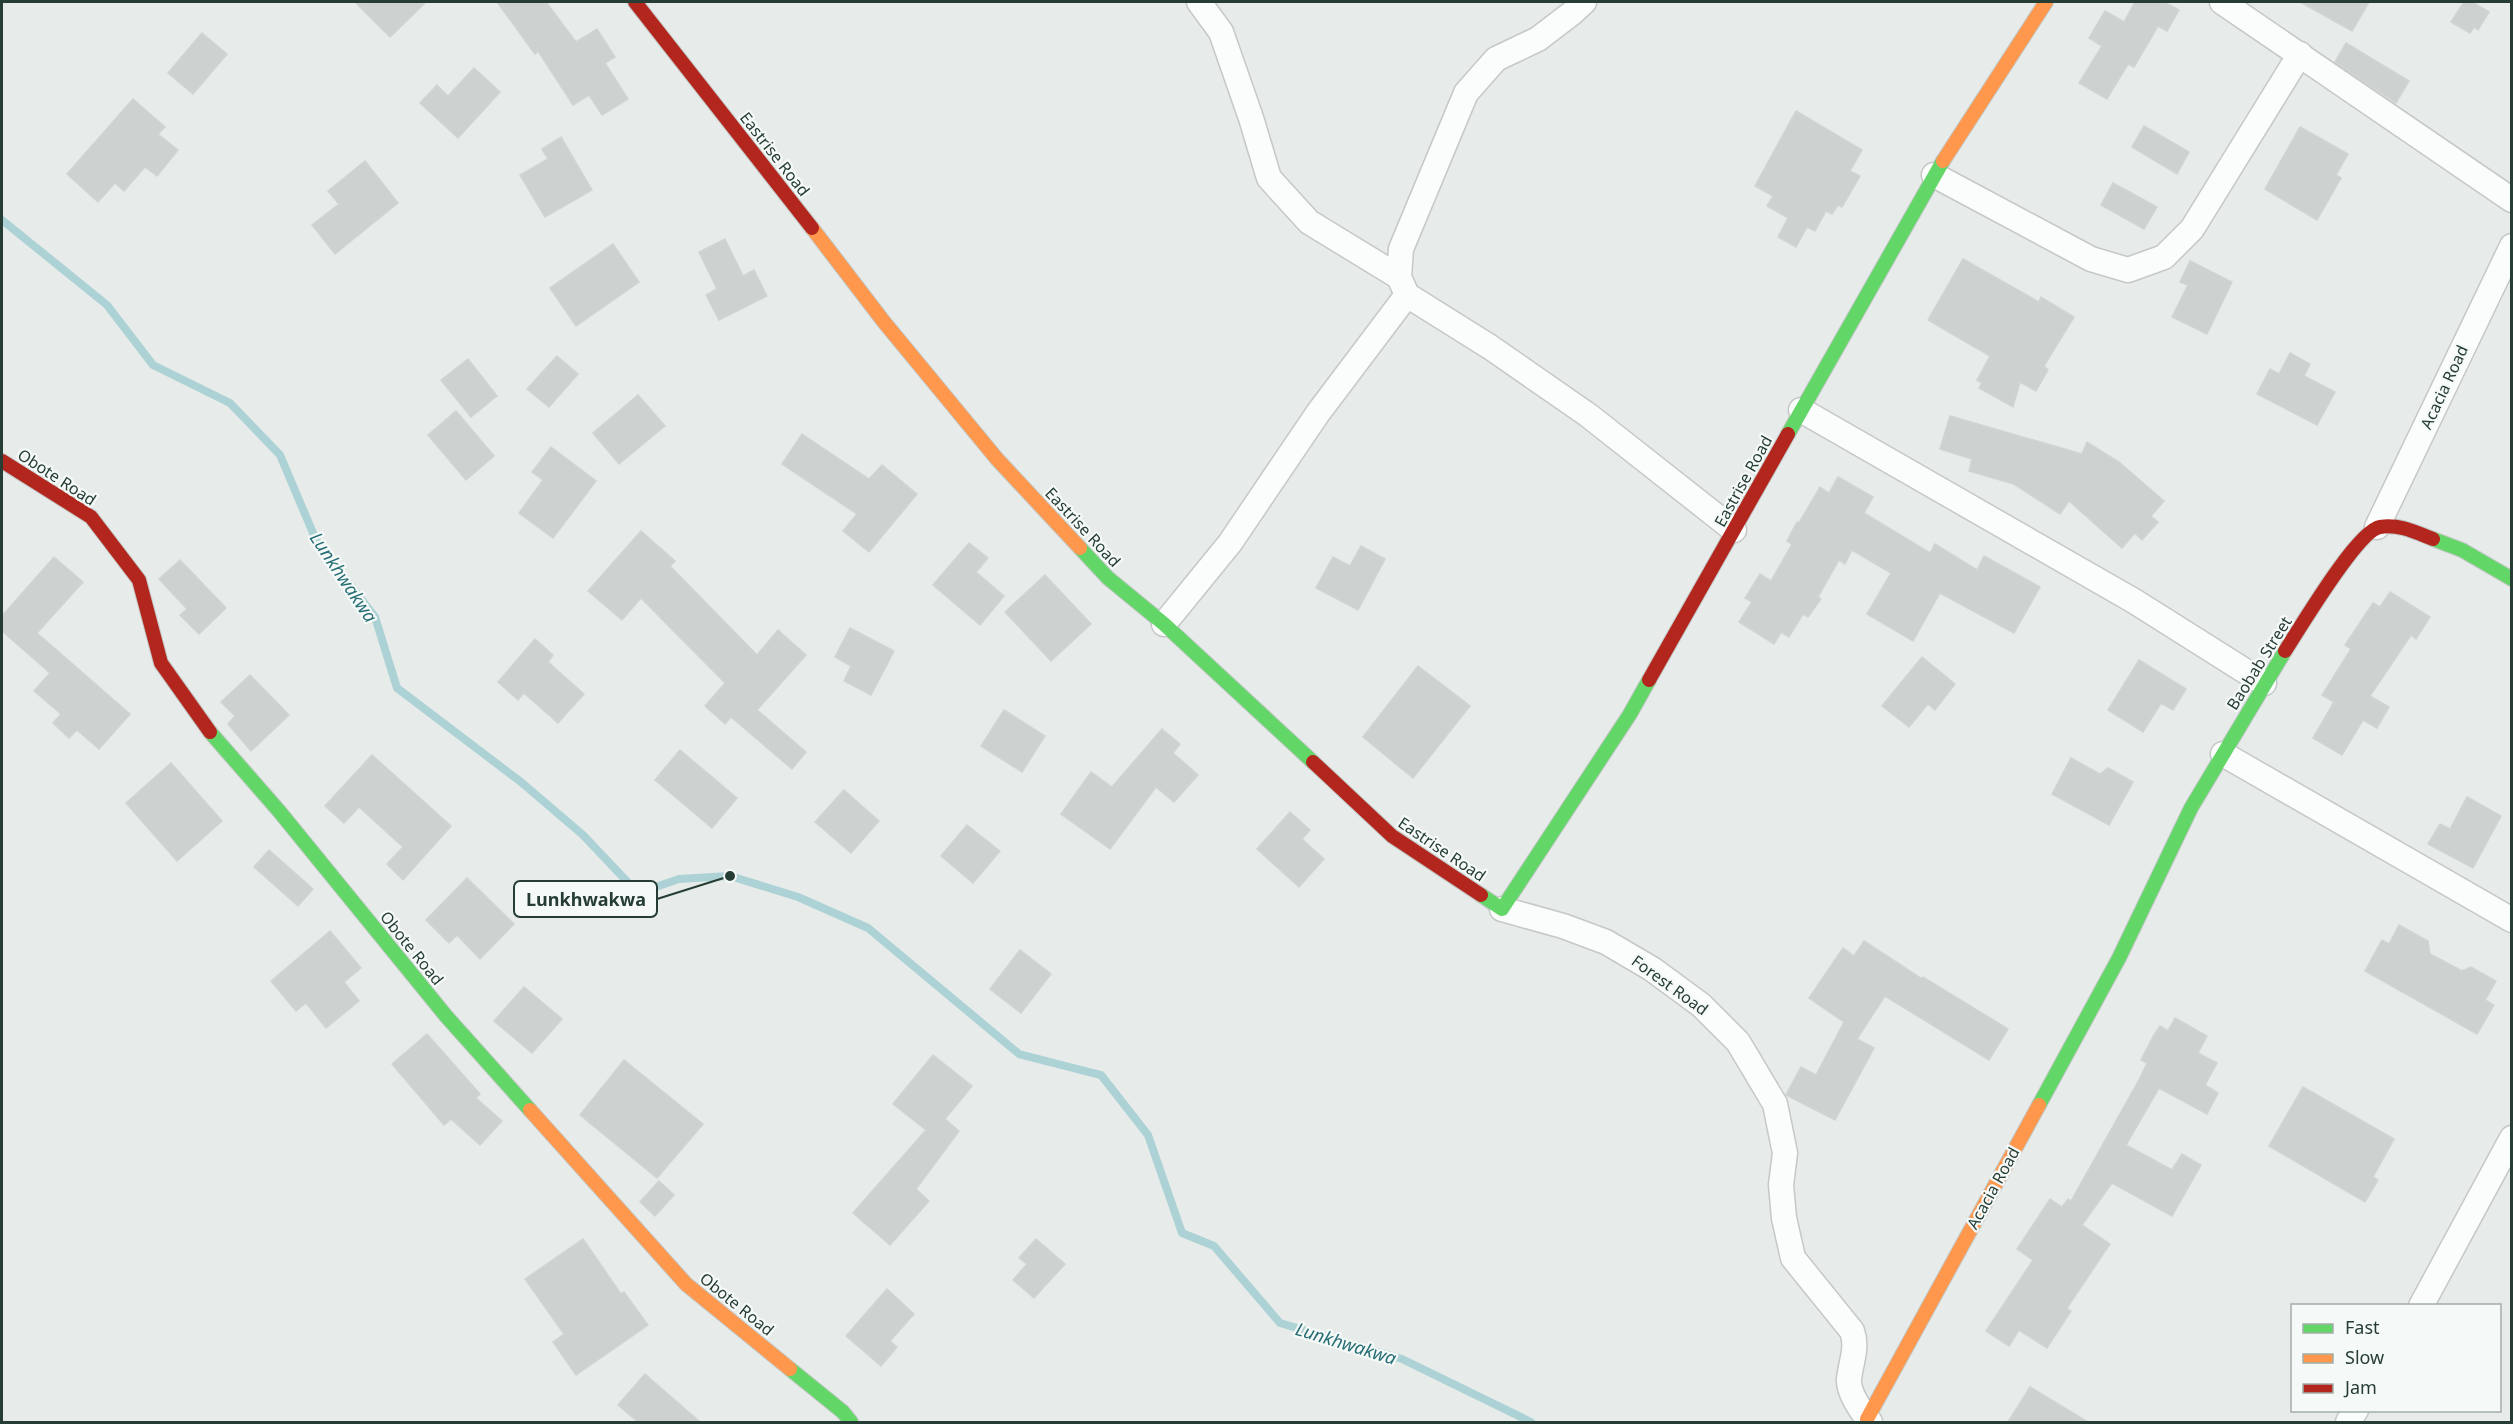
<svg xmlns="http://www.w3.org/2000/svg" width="2513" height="1424" viewBox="0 0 2513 1424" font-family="'Noto Sans',sans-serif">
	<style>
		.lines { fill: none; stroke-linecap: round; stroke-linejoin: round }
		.stream { stroke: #acd2d5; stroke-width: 8 }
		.building { fill: #cdd2d0; stroke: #d0d4d2; stroke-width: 1.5 }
		.street-casing { stroke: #c4c8c6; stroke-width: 27 }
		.fast-casing { stroke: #c2c8c6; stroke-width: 16 }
		.slow-casing { stroke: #c2c8c6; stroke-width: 16 }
		.jam-casing { stroke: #c2c8c6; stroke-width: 16 }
		.street { stroke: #fbfcfc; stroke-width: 24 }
		.fast { stroke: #63d668; stroke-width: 14 }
		.slow { stroke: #ff974d; stroke-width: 14 }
		.jam { stroke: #b3261e; stroke-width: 14 }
		.labels { text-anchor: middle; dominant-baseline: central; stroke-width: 4.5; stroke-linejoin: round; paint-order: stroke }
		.street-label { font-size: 16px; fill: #263d35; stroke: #f5f9f7 }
		.water-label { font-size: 18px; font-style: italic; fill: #256d74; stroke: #f5f9f7 }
		.leader { fill: none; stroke: #263d35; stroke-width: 2 }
		.callout-dot { fill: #263d35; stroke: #f5f9f7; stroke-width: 2 }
		.callout { fill: #f5f9f7; stroke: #263d35; stroke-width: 2 }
		.callout-label { font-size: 18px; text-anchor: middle; font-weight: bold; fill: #263d35 }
	</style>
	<rect width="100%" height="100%" fill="#e7ebe9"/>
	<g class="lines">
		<path class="stream" d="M2,220L107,305L153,365L230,403L280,455L316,540L375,617L397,688L521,782L583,835L638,893L679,879L730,876L798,897L868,928L1019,1054L1101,1075L1148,1135L1182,1233L1214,1246L1280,1323L1402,1359L1531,1422"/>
	</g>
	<g class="building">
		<path d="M355,2H426L390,37Z"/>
		<path d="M497,2H546L576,42L597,29L615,57L605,63L628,99L602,115L589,95L573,105L538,51L535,54Z"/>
		<path d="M2135,2H2164L2179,10L2167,31L2158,26L2134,67L2128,64L2107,99L2079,83L2102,46L2089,38L2105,11L2124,22Z"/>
		<path d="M2300,2H2369L2352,31Z"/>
		<path d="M2464,2H2472L2489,12L2478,30L2474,27L2470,33L2451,22Z"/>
		<path d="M202,33L227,54L193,94L168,73Z"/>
		<path d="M2346,43L2409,81L2396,103L2335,62Z"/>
		<path d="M474,68L500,92L458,138L420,103L437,85L448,96Z"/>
		<path d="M133,99L165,127L158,134L178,150L157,176L145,167L124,191L115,183L98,202L67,174Z"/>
		<path d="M1796,111L1862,150L1850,171L1860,176L1842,207L1838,205L1832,214L1826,211L1815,231L1807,227L1796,247L1778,237L1788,218L1767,206L1773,196L1755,186Z"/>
		<path d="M2144,126L2189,152L2177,174L2132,147Z"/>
		<path d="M2300,127L2348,154L2336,175L2341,178L2317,220L2265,189Z"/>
		<path d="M561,137L592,190L545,217L520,175L548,159L542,149Z"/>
		<path d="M365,161L398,203L335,254L312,225L339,204L328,191Z"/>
		<path d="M2113,183L2157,207L2144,229L2101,205Z"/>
		<path d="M725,239L743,276L754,270L767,296L719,320L706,295L717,289L699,252Z"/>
		<path d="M613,244L639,282L576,326L550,288Z"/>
		<path d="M1963,259L2039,302L2041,297L2074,317L2044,366L2048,370L2036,391L2020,382L2013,407L1979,388L1982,383L1977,380L1990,356L1928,320Z"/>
		<path d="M2190,261L2232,282L2207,334L2172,317L2188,285L2180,282Z"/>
		<path d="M2290,353L2310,364L2304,376L2335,392L2317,425L2257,394L2270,369L2279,374Z"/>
		<path d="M557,356L578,374L549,407L527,389Z"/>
		<path d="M468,359L497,396L471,417L441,380Z"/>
		<path d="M638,395L665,426L619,464L593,433Z"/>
		<path d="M456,411L494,456L466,480L428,435Z"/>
		<path d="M1950,416L2082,454L2087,442L2119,462L2164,501L2151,516L2158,522L2142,540L2135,533L2122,548L2069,501L2060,514L2014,484L1969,471L1972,459L1940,449Z"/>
		<path d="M802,434L869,479L882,465L917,494L869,552L843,531L857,514L782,464Z"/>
		<path d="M551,447L596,481L553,538L519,513L543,480L532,472Z"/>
		<path d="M1838,477L1873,497L1864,513L1930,553L1935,544L1977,570L1984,556L2040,587L2014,633L1940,593L1913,641L1867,614L1891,573L1852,550L1845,564L1839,560L1818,597L1821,599L1808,617L1803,614L1789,637L1781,632L1774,644L1739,622L1752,602L1745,598L1760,574L1771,581L1792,544L1787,541L1797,522L1799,523L1820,487L1829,493Z"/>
		<path d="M641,531L675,561L670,566L757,655L778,630L806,655L757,710L806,752L792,769L731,717L725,724L705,706L725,683L641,598L622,620L588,591Z"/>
		<path d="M969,543L988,558L976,572L1004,596L980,625L933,585Z"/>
		<path d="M1361,546L1385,559L1358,610L1316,588L1333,557L1350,566Z"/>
		<path d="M54,557L83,582L37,633L130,714L99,749L77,730L69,738L53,723L61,714L34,691L50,673L2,631V616Z"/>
		<path d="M180,560L226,608L199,634L180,615L187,609L159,579Z"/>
		<path d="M1045,575L1091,624L1051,661L1005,612Z"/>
		<path d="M2390,592L2430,617L2416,639L2411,635L2370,696L2389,707L2377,728L2363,720L2342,755L2313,738L2334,702L2322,695L2351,649L2345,645L2373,603L2380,607Z"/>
		<path d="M850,628L894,651L871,695L844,681L851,666L835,657Z"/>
		<path d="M535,639L553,655L548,662L584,694L558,723L524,693L518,700L498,682Z"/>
		<path d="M1922,657L1955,684L1935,710L1928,704L1909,727L1882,706Z"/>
		<path d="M2139,660L2186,689L2173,710L2161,703L2143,732L2108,710Z"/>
		<path d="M1418,666L1470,706L1413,778L1363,737Z"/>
		<path d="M250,675L289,715L251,751L228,724L235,716L221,702Z"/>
		<path d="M1004,710L1045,736L1022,772L981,746Z"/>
		<path d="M1162,729L1180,744L1173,753L1198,775L1174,802L1156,787L1110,849L1061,814L1091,772L1112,787Z"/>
		<path d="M680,750L737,798L712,828L655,780Z"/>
		<path d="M372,755L451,826L403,880L387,864L403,847L359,807L344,823L325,806Z"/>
		<path d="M2071,758L2100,774L2108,768L2133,782L2109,825L2052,794Z"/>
		<path d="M171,763L222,821L177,861L126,803Z"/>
		<path d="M844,790L879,821L851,853L815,822Z"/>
		<path d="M2467,797L2501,816L2473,868L2428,844L2440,824L2450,829Z"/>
		<path d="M1290,812L1310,830L1302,839L1324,859L1299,887L1257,849Z"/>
		<path d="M967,825L1000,851L973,883L941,856Z"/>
		<path d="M269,850L313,889L298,906L254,867Z"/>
		<path d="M467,878L514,924L480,959L457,935L449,943L426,920Z"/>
		<path d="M2399,925L2428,941L2430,954L2462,971L2471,967L2496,981L2485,1000L2494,1005L2477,1034L2365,971L2382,940L2389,944Z"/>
		<path d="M330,931L361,968L344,982L359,1001L326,1028L306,1003L296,1011L271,981Z"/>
		<path d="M1864,941L1922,979L1923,977L2008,1029L1989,1060L1885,996L1857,1039L1874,1048L1835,1120L1786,1095L1801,1067L1816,1075L1844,1022L1809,998L1843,948L1854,956Z"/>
		<path d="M1020,950L1051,974L1021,1013L990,989Z"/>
		<path d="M524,987L562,1019L532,1053L494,1021Z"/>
		<path d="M2175,1018L2207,1036L2198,1053L2217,1063L2205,1085L2218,1093L2207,1114L2159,1088L2126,1145L2172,1170L2182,1154L2201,1165L2172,1216L2112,1183L2082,1225L2110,1244L2067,1308L2071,1311L2047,1348L2019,1330L2009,1346L1986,1331L2033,1260L2017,1249L2050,1199L2062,1207L2068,1199L2071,1201L2140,1078L2147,1063L2141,1060L2154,1035L2160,1026L2168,1031Z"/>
		<path d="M427,1034L480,1094L476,1098L502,1121L480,1145L451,1119L444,1125L392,1064Z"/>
		<path d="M933,1055L972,1086L945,1119L959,1131L916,1189L929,1201L890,1245L853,1213L926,1130L893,1104Z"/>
		<path d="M624,1060L703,1124L657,1178L580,1115Z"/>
		<path d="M2303,1087L2394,1139L2373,1177L2378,1180L2365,1202L2269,1146Z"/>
		<path d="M659,1181L674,1195L655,1216L640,1202Z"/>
		<path d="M583,1239L621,1294L624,1292L648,1325L576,1375L553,1342L564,1334L525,1279Z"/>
		<path d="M1036,1239L1065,1264L1034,1298L1013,1280L1027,1264L1019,1258Z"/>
		<path d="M887,1289L914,1314L890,1341L897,1347L881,1366L846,1336Z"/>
		<path d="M645,1374L700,1422H638L618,1405Z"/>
		<path d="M2030,1387L2088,1422H2008Z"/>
	</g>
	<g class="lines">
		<defs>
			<g id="street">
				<path d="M1199,2L1221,32L1251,118L1269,178L1309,222L1399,277"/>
				<path d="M1584,2L1572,13L1538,39L1496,59L1466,93L1401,249L1399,277L1407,295L1490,347L1588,415L1734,530"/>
				<path d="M2222,2L2512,200"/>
				<path d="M1934,175L2091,259L2128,270L2164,257L2192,229L2300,54"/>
				<path d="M1801,410L2134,601L2264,683"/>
				<path d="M2377,527L2512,246"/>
				<path d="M1164,624L1230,543L1318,413L1407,295"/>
				<path d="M2223,754L2512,920"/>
				<path d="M1502,909L1563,926L1606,942L1652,969L1701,1005L1738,1042L1775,1104L1785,1153L1781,1185L1784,1218L1793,1258L1852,1331C1858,1348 1851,1361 1849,1379C1848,1393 1862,1412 1870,1422"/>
				<path d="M2421,1306L2512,1138"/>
				<path d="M2348,1422L2356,1410"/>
			</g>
			<g id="fast">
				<path d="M1788,434L1943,161"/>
				<path d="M2433,539L2462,550L2512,579"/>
				<path d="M1080,548L1108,578L1164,624L1313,762"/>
				<path d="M210,732L279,811L446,1016L530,1110"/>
				<path d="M1481,895L1502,909L1630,714L1649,680"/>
				<path d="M2039,1105L2119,958L2191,808L2285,651"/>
				<path d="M790,1369L843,1412L851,1422"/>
			</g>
			<g id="slow">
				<path d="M1943,161L2046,2"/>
				<path d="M812,228L884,322L997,459L1080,548"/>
				<path d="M530,1110L686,1284L790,1369"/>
				<path d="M1867,1419L2039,1105"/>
			</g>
			<g id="jam">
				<path d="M635,2L812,228"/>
				<path d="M2,461L91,517L139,580L161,663L210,732"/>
				<path d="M2285,651C2300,628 2357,531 2380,527C2400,524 2415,532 2433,539"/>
				<path d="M1649,680L1788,434"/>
				<path d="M1313,762L1392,836L1481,895"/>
			</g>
		</defs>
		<use href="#street" class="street-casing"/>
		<use href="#fast" class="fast-casing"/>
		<use href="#slow" class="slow-casing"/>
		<use href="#jam" class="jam-casing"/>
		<use href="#street" class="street"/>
		<use href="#fast" class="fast"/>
		<use href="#slow" class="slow"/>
		<use href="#jam" class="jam"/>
	</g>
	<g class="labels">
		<g class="street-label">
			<text transform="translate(775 154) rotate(52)">Eastrise Road</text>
			<text transform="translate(2444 387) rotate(-65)">Acacia Road</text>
			<text transform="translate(57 477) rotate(33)">Obote Road</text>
			<text transform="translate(1743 481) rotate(-61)">Eastrise Road</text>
			<text transform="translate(1083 527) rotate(47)">Eastrise Road</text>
			<text transform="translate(2259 663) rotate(-58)">Baobab Street</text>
			<text transform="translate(1442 849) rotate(34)">Eastrise Road</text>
			<text transform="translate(412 948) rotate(51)">Obote Road</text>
			<text transform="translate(1670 985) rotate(36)">Forest Road</text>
			<text transform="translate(1993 1188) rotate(-61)">Acacia Road</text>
			<text transform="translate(737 1304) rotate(39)">Obote Road</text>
		</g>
		<g class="water-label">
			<text transform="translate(344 577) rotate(56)">Lunkhwakwa</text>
			<text transform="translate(1346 1343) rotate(17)">Lunkhwakwa</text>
		</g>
	</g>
	<path class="leader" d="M730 876L657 899"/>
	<circle class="callout-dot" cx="730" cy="876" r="6"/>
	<rect class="callout" x="514" y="881" width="143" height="36" rx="6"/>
	<g class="callout-label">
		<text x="586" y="906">Lunkhwakwa</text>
	</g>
	<rect width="2513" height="1424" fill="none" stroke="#263d35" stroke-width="6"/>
	<rect x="2291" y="1304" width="210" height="108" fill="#f5f9f7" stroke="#a2aea9" stroke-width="1.5"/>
	<rect x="2303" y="1324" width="30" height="9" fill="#63d668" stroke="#a2aea9" stroke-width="1.5"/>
	<text x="2345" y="1334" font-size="18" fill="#263d35">Fast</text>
	<rect x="2303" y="1354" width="30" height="9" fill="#ff974d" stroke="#a2aea9" stroke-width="1.5"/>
	<text x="2345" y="1364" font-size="18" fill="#263d35">Slow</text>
	<rect x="2303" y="1384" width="30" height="9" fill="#b3261e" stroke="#a2aea9" stroke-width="1.5"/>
	<text x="2345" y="1394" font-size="18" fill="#263d35">Jam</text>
</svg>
